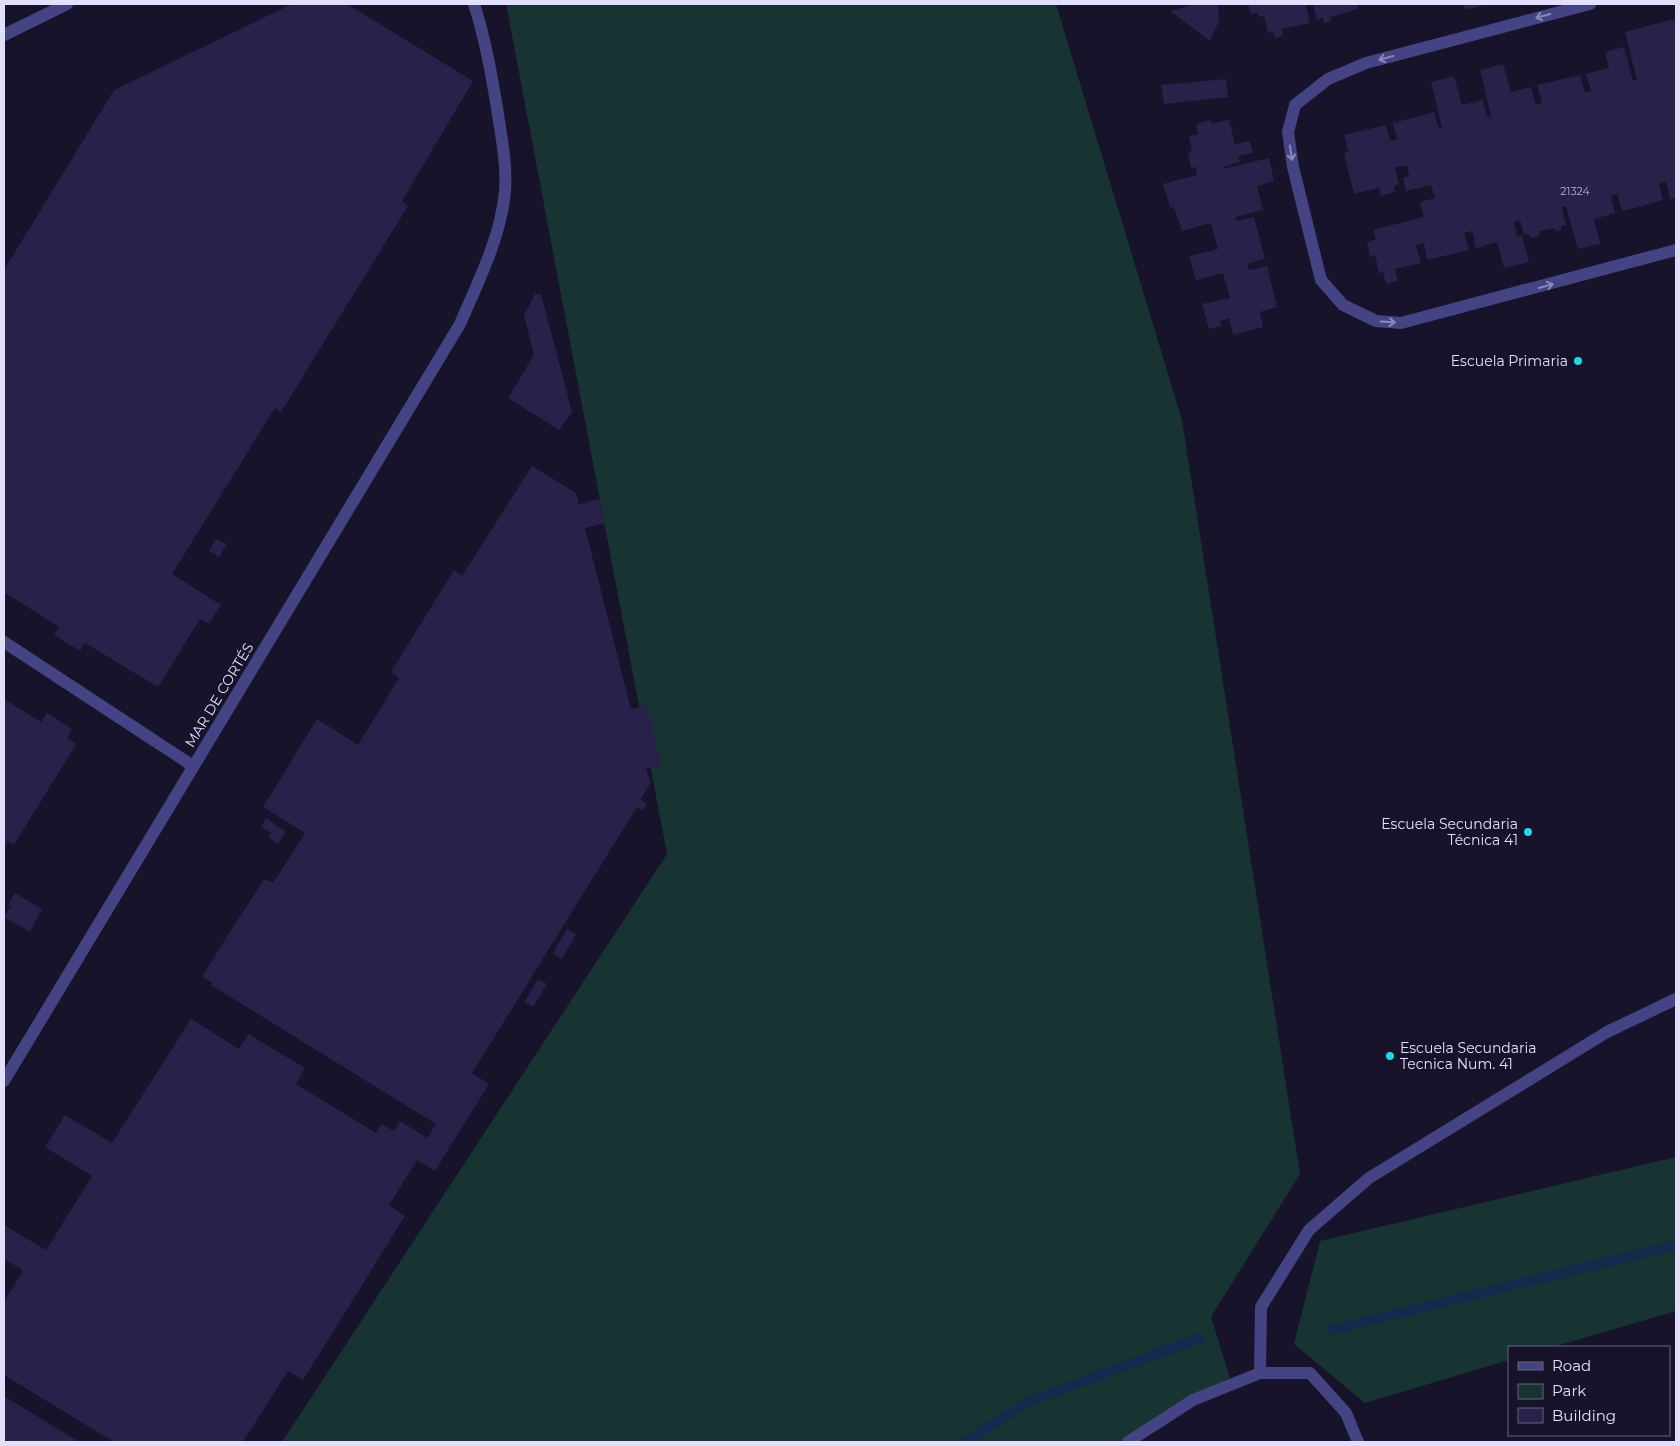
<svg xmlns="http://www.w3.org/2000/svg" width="1680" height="1446" viewBox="0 0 1680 1446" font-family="Montserrat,sans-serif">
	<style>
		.green { fill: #173332 }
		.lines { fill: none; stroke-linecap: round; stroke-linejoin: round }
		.stream { stroke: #142b4d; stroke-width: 10 }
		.building { fill: #292149 }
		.minor { stroke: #444384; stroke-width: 12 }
		.oneway { stroke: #8b89ba }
		.poi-dot { fill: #1dd9ea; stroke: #17132a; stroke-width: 2 }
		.labels { text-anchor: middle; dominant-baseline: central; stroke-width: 4; stroke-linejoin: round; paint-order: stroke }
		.number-label { font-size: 11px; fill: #b4b0cf }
		.poi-label { font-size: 14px; fill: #e2dffc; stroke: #17132a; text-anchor: end }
		.street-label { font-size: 14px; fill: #e2dffc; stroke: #17132a }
	</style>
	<rect width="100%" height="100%" fill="#17132a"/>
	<g class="green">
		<path d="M506,4H1056L1182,420L1300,1174L1211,1317L1232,1384L1128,1442H282L667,854Z"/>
		<path d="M1676,1157V1311L1553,1347H1509V1360L1365,1403L1294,1344L1320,1241Z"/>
	</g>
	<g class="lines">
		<g class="stream">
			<path d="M1331,1330L1676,1245"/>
			<path d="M965,1442L1028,1402L1200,1338"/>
		</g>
	</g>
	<g class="building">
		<path d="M292,4H347L473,81L402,201L408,206L281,412L275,408L172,574L221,605L209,624L200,619L158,687L85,643L80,651L54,635L59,627L4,592V270L114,90Z"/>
		<path d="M1196,4H1218L1219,21L1210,41L1170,11Z"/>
		<path d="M1248,4H1311L1306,6L1310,23L1282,29L1283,36L1275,38L1273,32L1268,33L1264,16L1259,17L1258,13L1251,14Z"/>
		<path d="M1313,4H1357L1358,9L1330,17L1331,21L1324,23L1323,18L1317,20Z"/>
		<path d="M1463,4H1489L1465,10Z"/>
		<path d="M1674,19L1676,28V198L1670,199L1666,182L1659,184L1663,200L1643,206L1622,211L1617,194L1611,196L1615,213L1594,219L1600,244L1578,249L1566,206L1562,207L1566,225L1561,226V230L1555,231L1554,228L1539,231L1540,236L1530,238L1529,234L1524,235L1520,220L1514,222L1517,236L1522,235L1529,262L1504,268L1497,242L1476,248L1472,231L1464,233L1469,250L1427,260L1424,243L1416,245L1421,263L1395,269L1398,281L1386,284L1383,272L1379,273L1375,255L1370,257L1367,242L1376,239L1373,230L1424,217L1420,202L1435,198L1431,185L1406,191L1403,178L1409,176L1407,166H1400L1395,168L1399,184L1394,186L1395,192L1381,196L1379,188L1354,194L1344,153L1348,152L1344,135L1386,125L1390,141L1397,140L1393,123L1434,112L1439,129L1442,128L1431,82L1454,76L1462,105L1483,100L1487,117L1491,116L1480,70L1503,64L1511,92L1531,87L1536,105L1542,103L1537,85L1559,80L1580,75L1585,92L1591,91L1586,74L1609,68L1605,52L1624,47L1633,81L1637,80L1625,32Z"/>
		<path d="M1226,79L1228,97L1164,104L1161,85Z"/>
		<path d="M1211,120V124L1229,120L1235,144L1250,141L1253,153L1238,156L1240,162L1223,167V169L1269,158L1274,181L1257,186L1263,210L1236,217L1237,221L1254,217L1265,259L1247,264L1249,270L1267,266L1277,307L1260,312L1263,327L1233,335L1229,318L1220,321L1221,326L1209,329L1202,304L1230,298L1223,273L1196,280L1189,256L1218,249L1211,223L1182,231L1174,207L1170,208L1163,184L1197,175L1196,167L1191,168L1188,152L1192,151L1189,136L1198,134L1196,124Z"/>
		<path d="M535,294H541L572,412L559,430L508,398L534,355L524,315Z"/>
		<path d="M532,466L576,493L579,504L599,499L605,523L585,528L631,709L647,705L661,765L646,769L651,783L640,800L647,804L643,810L637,807L472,1073L489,1084L435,1171L417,1160L389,1205L405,1216L303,1380L288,1371L243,1442H114L4,1375V1302L23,1270L4,1259V1225L46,1250L92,1176L45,1147L65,1115L112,1143L191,1019L239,1049L248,1034L305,1068L296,1084L376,1133L382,1124L394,1131L400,1121L427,1138L436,1124L211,985L212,983L202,976L264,879L273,883L305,833L263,807L317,719L358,745L399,678L391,672L454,570L462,576Z"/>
		<path d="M216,539L227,544L219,557L209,551Z"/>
		<path d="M4,699L41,722L47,713L72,729L67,738L76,744L14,845L8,841L4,847Z"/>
		<path d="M266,818L286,832L278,844L268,837L271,833L261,827Z"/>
		<path d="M15,893L42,909L30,932L4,917L11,906L8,905Z"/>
		<path d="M567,929L576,934L562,959L553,954Z"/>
		<path d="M538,979L547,984L533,1007L524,1002Z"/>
		<path d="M4,1396L79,1442H4Z"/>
	</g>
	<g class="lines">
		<g class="minor">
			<path d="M1590,4L1366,63L1328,79L1295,105L1288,132L1293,167L1321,280L1343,305L1376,321L1401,323L1676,250"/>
			<path d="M4,35L67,4"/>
			<path d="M4,642L193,766"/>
			<path d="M4,1081L460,324C478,282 501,237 505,191C507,163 501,135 497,108C491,72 485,38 474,4"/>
			<path d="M1260,1373L1261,1307L1309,1230L1369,1178L1607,1032L1676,999"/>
			<path d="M1128,1442L1193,1400L1260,1373H1310L1346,1413L1358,1442"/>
		</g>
	</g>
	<defs><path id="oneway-shaft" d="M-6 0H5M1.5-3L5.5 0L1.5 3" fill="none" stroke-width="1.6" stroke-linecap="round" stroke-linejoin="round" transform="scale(1.25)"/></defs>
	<g class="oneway">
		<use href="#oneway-shaft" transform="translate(1543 16) rotate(165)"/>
		<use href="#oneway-shaft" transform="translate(1386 58) rotate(165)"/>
		<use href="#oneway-shaft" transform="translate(1291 153) rotate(81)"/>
		<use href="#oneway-shaft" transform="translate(1546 286) rotate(-15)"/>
		<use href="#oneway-shaft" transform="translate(1388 322) rotate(3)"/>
	</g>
	<g class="poi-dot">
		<circle cx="1578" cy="361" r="5"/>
		<circle cx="1528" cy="832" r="5"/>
		<circle cx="1390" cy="1056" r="5"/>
	</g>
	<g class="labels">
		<g class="number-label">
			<text x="1575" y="191">21324</text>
		</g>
		<g class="poi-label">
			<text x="1568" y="361">Escuela Primaria</text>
			<text x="1518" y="824">Escuela Secundaria<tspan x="1518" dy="16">Técnica 41</tspan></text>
			<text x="1400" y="1048" text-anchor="start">Escuela Secundaria<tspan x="1400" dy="16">Tecnica Num. 41</tspan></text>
		</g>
		<g class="street-label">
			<text transform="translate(219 695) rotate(-59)">MAR DE CORTÉS</text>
		</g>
	</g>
	<rect width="1680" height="1446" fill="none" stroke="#e2dffc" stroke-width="10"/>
	<rect x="1508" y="1346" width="162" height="90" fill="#17132a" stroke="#68657e"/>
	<rect x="1518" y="1362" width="25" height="8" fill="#444384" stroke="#68657e"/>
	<text x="1552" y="1371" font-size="15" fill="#e2dffc">Road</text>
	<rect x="1518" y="1384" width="25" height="15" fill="#173332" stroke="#68657e"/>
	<text x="1552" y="1396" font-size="15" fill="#e2dffc">Park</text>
	<rect x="1518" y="1408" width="25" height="15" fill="#292149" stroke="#68657e"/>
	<text x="1552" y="1421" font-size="15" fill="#e2dffc">Building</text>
</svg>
